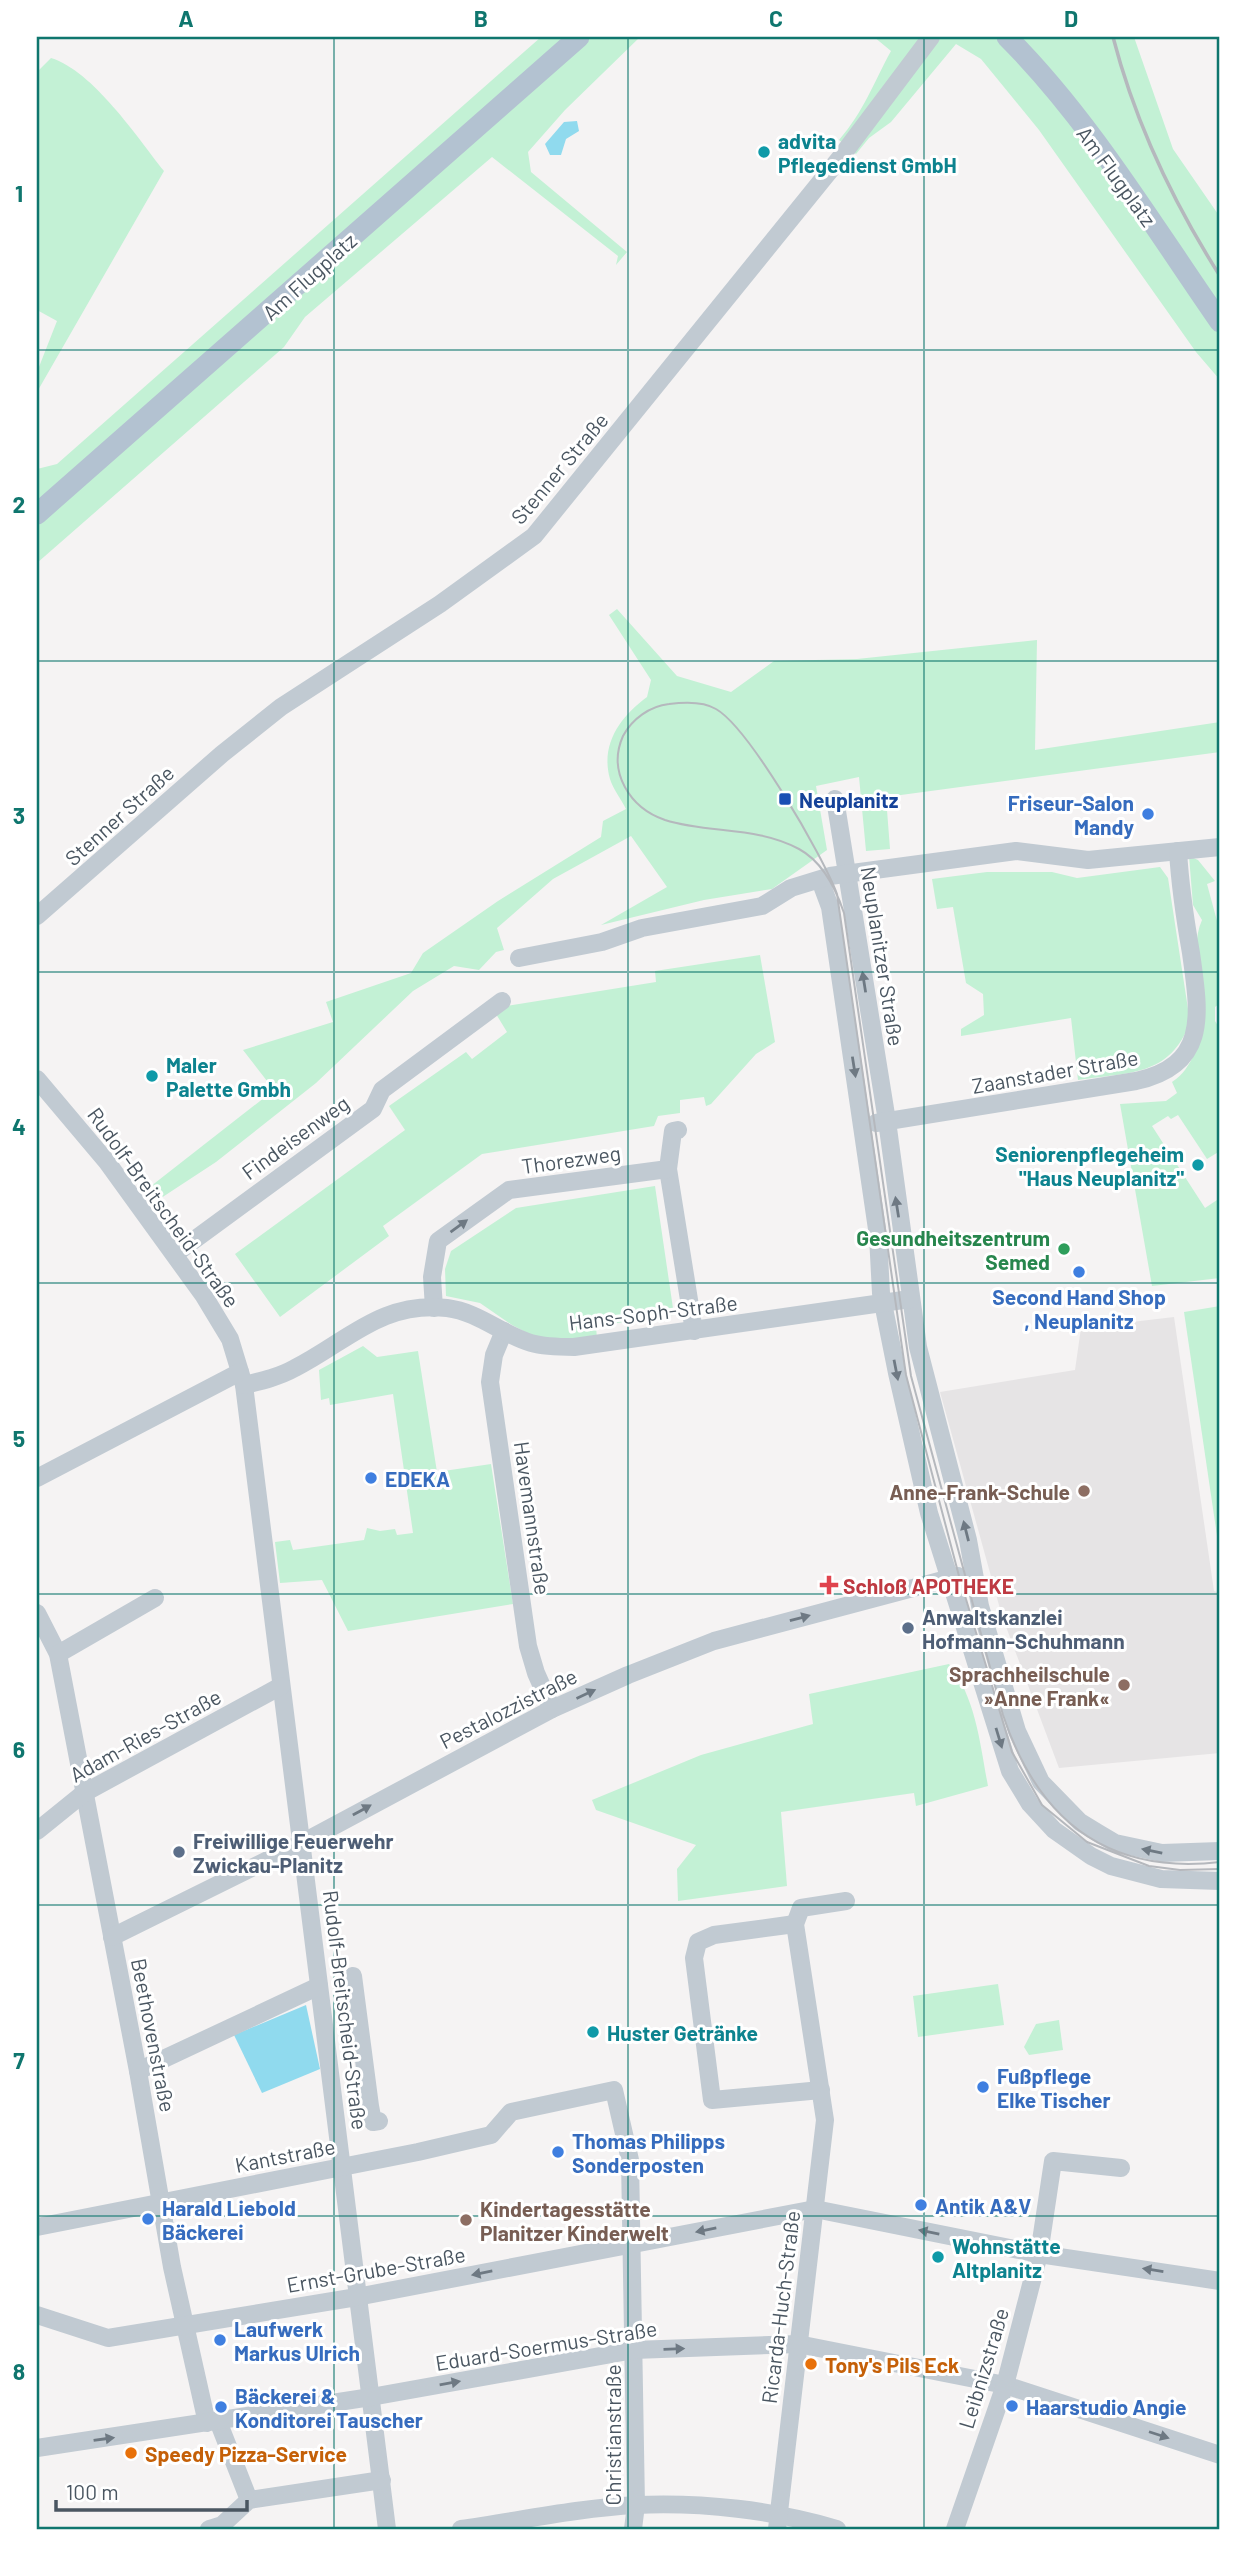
<svg xmlns="http://www.w3.org/2000/svg" width="1257" height="2566" viewBox="0 0 1257 2566" font-family="Barlow,sans-serif">
	<style>
		.education { fill: #e6e4e5 }
		.green { fill: #c3f1d5 }
		.water { fill: #90daee }
		.lines { fill: none; stroke-linecap: round; stroke-linejoin: round }
		.minor { stroke: #c1cad2; stroke-width: 18 }
		.major { stroke: #b3c2d1; stroke-width: 21 }
		.tram { stroke: #b5b8bd; stroke-width: 2 }
		.rail { stroke: #b5b8bd; stroke-width: 3.5 }
		.oneway { fill: #6e7983 }
		.grid { fill: none; stroke: #0f766e; stroke-width: 2; stroke-opacity: 0.55 }
		.culture-dot { fill: #0f9aa8; stroke: #fff; stroke-width: 2.5 }
		.transit-dot { fill: #1a4fb4; stroke: #fff; stroke-width: 2.5 }
		.shop-dot { fill: #3f7fe0; stroke: #fff; stroke-width: 2.5 }
		.leisure-dot { fill: #2e9e5b; stroke: #fff; stroke-width: 2.5 }
		.education-dot { fill: #8d6e63; stroke: #fff; stroke-width: 2.5 }
		.health-dot { fill: #e0444e; stroke: #fff; stroke-width: 2.5 }
		.service-dot { fill: #5c6f8a; stroke: #fff; stroke-width: 2.5 }
		.food-dot { fill: #e8710a; stroke: #fff; stroke-width: 2.5 }
		.labels { text-anchor: middle; dominant-baseline: central; stroke-width: 6; stroke-linejoin: round; paint-order: stroke }
		.culture-label { font-size: 21px; font-weight: bold; fill: #0d838f; stroke: #fff; text-anchor: start }
		.street-label { font-size: 21px; fill: #4a5661; stroke: #fff }
		.transit-label { font-size: 21px; font-weight: bold; fill: #164399; stroke: #fff; text-anchor: start }
		.shop-label { font-size: 21px; font-weight: bold; fill: #366cbe; stroke: #fff; text-anchor: start }
		.leisure-label { font-size: 21px; font-weight: bold; fill: #27864d; stroke: #fff; text-anchor: end }
		.education-label { font-size: 21px; font-weight: bold; fill: #785e54; stroke: #fff; text-anchor: end }
		.health-label { font-size: 21px; font-weight: bold; fill: #be3a42; stroke: #fff; text-anchor: start }
		.service-label { font-size: 21px; font-weight: bold; fill: #4e5e75; stroke: #fff; text-anchor: start }
		.food-label { font-size: 21px; font-weight: bold; fill: #c56008; stroke: #fff; text-anchor: start }
		.neatline { fill: none; stroke: #0f766e; stroke-width: 2.5 }
		.grid-label { font-size: 23px; text-anchor: middle; font-weight: bold; fill: #0f766e }
	</style>
	<rect width="100%" height="100%" fill="#f5f3f3"/>
	<path class="education" d="M1174,1317L1214,1591L1220,1593V1753L1059,1768L1002,1616L940,1392L1075,1370L1081,1328Z"/>
	<g class="green">
		<path d="M541,37H640L565,110L528,152L531,172L627,252L616,265L618,256L492,157L305,317L284,347L37,563V469L57,464Z"/>
		<path d="M874,37H1134L1173,149L1220,217V380L1196,352L1039,130L981,59L956,44L891,122L869,138L856,154L839,140C864,111 873,84 891,51Z"/>
		<path d="M51,58C93,71 137,137 164,171L37,392V372L57,321L37,310V72Z"/>
		<path d="M617,609L677,676L731,692L774,661L857,659L1037,640L1035,750L1220,722V752L886,797L890,849L866,851L859,777L816,786L827,850L772,889L704,900L601,925L667,887L631,836L553,879L497,928L504,950L496,952L479,970L454,966L413,991L316,1083L216,1162L155,1202L146,1190L274,1090L243,1050L333,1022L326,1002L411,973L423,953L498,901L601,837L603,821L626,809C621,799 613,789 610,779C600,744 621,716 647,697L651,680L609,615Z"/>
		<path d="M1189,856L1198,860L1215,881L1207,884L1220,932V1003L1215,1007V1021L1220,1029V1151L1207,1159L1178,1115L1171,1119L1168,1116L1152,1126L1205,1208L1220,1198V1278L1152,1286L1120,1104L1166,1101L1177,1093L1172,1082C1184,1074 1188,1066 1195,1053C1219,1007 1184,961 1202,920L1193,905Z"/>
		<path d="M1160,867L1168,878L1190,1022C1170,1077 1129,1072 1078,1080L1071,1018L961,1036V1029L984,1015L983,994L966,983L953,907L937,909L932,879L987,872H1052L1077,878Z"/>
		<path d="M760,955L775,1042L756,1054L711,1104L706,1106L704,1097L680,1100V1113L658,1116L654,1126L482,1154L383,1226L389,1236L280,1317L235,1254L405,1130L389,1106L466,1052L472,1059L507,1032L496,1014L507,1006L656,982L655,971Z"/>
		<path d="M655,1186L674,1315L596,1326L597,1339L556,1341L533,1336L512,1325L480,1303L446,1296L445,1269L451,1251L516,1208Z"/>
		<path d="M1220,1306V1556L1184,1312Z"/>
		<path d="M363,1346L377,1357L418,1351L437,1472L491,1464L513,1604L348,1631L322,1580L280,1583L275,1542L290,1540L293,1550L364,1540L367,1528L380,1531L395,1529L397,1535L413,1533L393,1394L330,1405L329,1398L321,1400L319,1370Z"/>
		<path d="M949,1664C976,1698 980,1744 988,1786L916,1806L914,1793L781,1812L787,1886L678,1901L677,1869L696,1845L596,1810L592,1800L701,1755L813,1724L809,1694Z"/>
		<path d="M998,1984L1004,2025L918,2037L913,1996Z"/>
		<path d="M1059,2020L1063,2050L1029,2055L1024,2047L1036,2024Z"/>
	</g>
	<g class="water">
		<path d="M577,121L579,131L566,139L561,155H550L545,144L564,122Z"/>
		<path d="M306,2005L320,2069L262,2093L234,2035Z"/>
	</g>
	<g class="lines">
		<g class="minor">
			<path d="M835,799L887,1121L918,1347L968,1540L980,1606L1017,1731L1041,1782L1080,1822L1098,1833L1115,1843L1162,1853L1220,1851"/>
			<path d="M820,880L830,907L878,1236L881,1293L897,1373L929,1513L1010,1771L1030,1804L1054,1830L1091,1856L1111,1866L1161,1879L1220,1881"/>
			<path d="M37,916L222,754L281,707L440,604L534,536L840,158L931,37"/>
			<path d="M519,958L602,942L642,928L762,906L791,888L830,876L1016,851L1088,860L1220,847"/>
			<path d="M37,1079L107,1162L204,1296L230,1339L244,1385L387,2529"/>
			<path d="M876,1123L1136,1081C1210,1065 1199,1012 1191,953C1185,919 1180,885 1178,851"/>
			<path d="M678,1130L673,1131L668,1169L694,1331"/>
			<path d="M175,1254L373,1109L382,1090L502,1001"/>
			<path d="M434,1308L432,1277L438,1241L509,1190L668,1169"/>
			<path d="M504,1331L494,1355L490,1382L528,1646L536,1673L552,1709"/>
			<path d="M244,1385C261,1381 279,1377 295,1368C348,1341 381,1301 447,1308C479,1312 501,1334 531,1343C545,1347 560,1347 574,1347L910,1299"/>
			<path d="M37,1478L240,1372"/>
			<path d="M37,1613L58,1654L138,2071L172,2267L207,2423"/>
			<path d="M58,1654L155,1598"/>
			<path d="M37,1831L84,1793L281,1686"/>
			<path d="M795,1924L714,1935L698,1942L694,1958L712,2100L821,2090"/>
			<path d="M112,1937L302,1843L552,1709L628,1675L714,1641L958,1576"/>
			<path d="M353,1976L370,2106L373,2122L379,2121"/>
			<path d="M138,2071L319,1986"/>
			<path d="M37,2227L418,2152L491,2135L511,2112L614,2090L630,2160L636,2505L633,2529"/>
			<path d="M37,2315L108,2338L357,2297L815,2209L1039,2254L1220,2281"/>
			<path d="M218,2421L249,2500"/>
			<path d="M37,2448L371,2397L634,2350L798,2344L1005,2385L1220,2455"/>
			<path d="M209,2529L222,2525L249,2500L382,2480"/>
			<path d="M461,2529C518,2521 578,2508 636,2505C702,2502 774,2510 837,2529"/>
			<path d="M777,2529L825,2120L795,1924L801,1908L846,1901"/>
			<path d="M955,2529L1005,2385L1039,2254L1053,2161L1121,2168"/>
		</g>
		<g class="major">
			<path d="M1007,37C1090,120 1153,226 1220,322"/>
			<path d="M37,514L579,37"/>
		</g>
		<path class="tram" d="M1220,1862C1107,1875 1038,1820 1003,1715L911,1376L844,913C836,889 823,862 799,849C757,826 709,834 665,820C630,808 607,772 623,736C632,719 650,706 669,704C684,702 703,701 716,709C749,728 823,856 837,894L906,1375L959,1576L1012,1752L1042,1805L1087,1842L1149,1866L1180,1870L1220,1869"/>
		<path class="rail" d="M1113,37C1135,122 1173,202 1220,276"/>
	</g>
	<defs><path id="oneway-solid" d="M-6-.8H1V-3.2L6.5 0L1 3.2V.8H-6Z" transform="scale(1.75)"/></defs>
	<g class="oneway">
		<use href="#oneway-solid" transform="translate(864 982) rotate(-99)"/>
		<use href="#oneway-solid" transform="translate(854 1067) rotate(81)"/>
		<use href="#oneway-solid" transform="translate(897 1207) rotate(-99)"/>
		<use href="#oneway-solid" transform="translate(459 1226) rotate(-36)"/>
		<use href="#oneway-solid" transform="translate(896 1370) rotate(79)"/>
		<use href="#oneway-solid" transform="translate(966 1531) rotate(-104)"/>
		<use href="#oneway-solid" transform="translate(800 1618) rotate(-15)"/>
		<use href="#oneway-solid" transform="translate(586 1694) rotate(-25)"/>
		<use href="#oneway-solid" transform="translate(999 1738) rotate(73)"/>
		<use href="#oneway-solid" transform="translate(362 1810) rotate(-29)"/>
		<use href="#oneway-solid" transform="translate(1152 1851) rotate(-168)"/>
		<use href="#oneway-solid" transform="translate(706 2230) rotate(169)"/>
		<use href="#oneway-solid" transform="translate(929 2232) rotate(-169)"/>
		<use href="#oneway-solid" transform="translate(1153 2270) rotate(-171)"/>
		<use href="#oneway-solid" transform="translate(482 2273) rotate(169)"/>
		<use href="#oneway-solid" transform="translate(674 2349) rotate(-2)"/>
		<use href="#oneway-solid" transform="translate(450 2383) rotate(-10)"/>
		<use href="#oneway-solid" transform="translate(1159 2435) rotate(18)"/>
		<use href="#oneway-solid" transform="translate(104 2439) rotate(-8)"/>
	</g>
	<path class="grid" d="M334,37V2529M628,37V2529M924,37V2529M37,350H1220M37,661H1220M37,972H1220M37,1283H1220M37,1594H1220M37,1905H1220M37,2216H1220"/>
	<g class="culture-dot">
		<circle cx="764" cy="152" r="7"/>
		<circle cx="152" cy="1076" r="7"/>
		<circle cx="1198" cy="1165" r="7"/>
		<circle cx="593" cy="2032" r="7"/>
		<circle cx="938" cy="2257" r="7"/>
	</g>
	<rect class="transit-dot" x="778" y="792" width="14" height="14" rx="3.5"/>
	<g class="shop-dot">
		<circle cx="1148" cy="814" r="7"/>
		<circle cx="1079" cy="1272" r="7"/>
		<circle cx="371" cy="1478" r="7"/>
		<circle cx="983" cy="2087" r="7"/>
		<circle cx="558" cy="2152" r="7"/>
		<circle cx="921" cy="2205" r="7"/>
		<circle cx="148" cy="2219" r="7"/>
		<circle cx="220" cy="2340" r="7"/>
		<circle cx="1012" cy="2406" r="7"/>
		<circle cx="221" cy="2407" r="7"/>
	</g>
	<circle class="leisure-dot" cx="1064" cy="1249" r="7"/>
	<g class="education-dot">
		<circle cx="1084" cy="1491" r="7"/>
		<circle cx="1124" cy="1685" r="7"/>
		<circle cx="466" cy="2220" r="7"/>
	</g>
	<path class="health-dot" d="M825.5 1574.5h7v7h7v7h-7v7h-7v-7h-7v-7h7z"/>
	<g class="service-dot">
		<circle cx="908" cy="1628" r="7"/>
		<circle cx="179" cy="1852" r="7"/>
	</g>
	<g class="food-dot">
		<circle cx="811" cy="2364" r="7"/>
		<circle cx="131" cy="2453" r="7"/>
	</g>
	<g class="labels">
		<g class="culture-label">
			<text x="778" y="140">advita<tspan x="778" dy="24">Pflegedienst GmbH</tspan></text>
			<text x="166" y="1064">Maler<tspan x="166" dy="24">Palette Gmbh</tspan></text>
			<text x="1184" y="1153" text-anchor="end">Seniorenpflegeheim<tspan x="1184" dy="24">"Haus Neuplanitz"</tspan></text>
			<text x="607" y="2032">Huster Getränke</text>
			<text x="952" y="2245">Wohnstätte<tspan x="952" dy="24">Altplanitz</tspan></text>
		</g>
		<g class="street-label">
			<text transform="translate(1117 176) rotate(54)">Am Flugplatz</text>
			<text transform="translate(309 276) rotate(-42)">Am Flugplatz</text>
			<text transform="translate(559 468) rotate(-50)">Stenner Straße</text>
			<text transform="translate(119 815) rotate(-42)">Stenner Straße</text>
			<text transform="translate(883 956) rotate(81)">Neuplanitzer Straße</text>
			<text transform="translate(1055 1071) rotate(-10)">Zaanstader Straße</text>
			<text transform="translate(295 1137) rotate(-36)">Findeisenweg</text>
			<text transform="translate(571 1159) rotate(-8)">Thorezweg</text>
			<text transform="translate(164 1207) rotate(54)">Rudolf-Breitscheid-Straße</text>
			<text transform="translate(653 1312) rotate(-7)">Hans-Soph-Straße</text>
			<text transform="translate(533 1518) rotate(82)">Havemannstraße</text>
			<text transform="translate(508 1708) rotate(-27)">Pestalozzistraße</text>
			<text transform="translate(145 1735) rotate(-29)">Adam-Ries-Straße</text>
			<text transform="translate(346 2010) rotate(83)">Rudolf-Breitscheid-Straße</text>
			<text transform="translate(154 2035) rotate(79)">Beethovenstraße</text>
			<text transform="translate(285 2155) rotate(-11)">Kantstraße</text>
			<text transform="translate(376 2269) rotate(-10)">Ernst-Grube-Straße</text>
			<text transform="translate(780 2307) rotate(-83)">Ricarda-Huch-Straße</text>
			<text transform="translate(546 2345) rotate(-9)">Eduard-Soermus-Straße</text>
			<text transform="translate(983 2368) rotate(-73)">Leibnizstraße</text>
			<text transform="translate(612 2435) rotate(-90)">Christianstraße</text>
		</g>
		<g class="transit-label">
			<text x="799" y="799">Neuplanitz</text>
		</g>
		<g class="shop-label">
			<text x="1134" y="802" text-anchor="end">Friseur-Salon<tspan x="1134" dy="24">Mandy</tspan></text>
			<text x="1079" y="1296" text-anchor="middle">Second Hand Shop<tspan x="1079" dy="24">, Neuplanitz</tspan></text>
			<text x="385" y="1478">EDEKA</text>
			<text x="997" y="2075">Fußpflege<tspan x="997" dy="24">Elke Tischer</tspan></text>
			<text x="572" y="2140">Thomas Philipps<tspan x="572" dy="24">Sonderposten</tspan></text>
			<text x="935" y="2205">Antik A&amp;V</text>
			<text x="162" y="2207">Harald Liebold<tspan x="162" dy="24">Bäckerei</tspan></text>
			<text x="234" y="2328">Laufwerk<tspan x="234" dy="24">Markus Ulrich</tspan></text>
			<text x="235" y="2395">Bäckerei &amp;<tspan x="235" dy="24">Konditorei Tauscher</tspan></text>
			<text x="1026" y="2406">Haarstudio Angie</text>
		</g>
		<g class="leisure-label">
			<text x="1050" y="1237">Gesundheitszentrum<tspan x="1050" dy="24">Semed</tspan></text>
		</g>
		<g class="education-label">
			<text x="1070" y="1491">Anne-Frank-Schule</text>
			<text x="1110" y="1673">Sprachheilschule<tspan x="1110" dy="24">»Anne Frank«</tspan></text>
			<text x="480" y="2208" text-anchor="start">Kindertagesstätte<tspan x="480" dy="24">Planitzer Kinderwelt</tspan></text>
		</g>
		<g class="health-label">
			<text x="843" y="1585">Schloß APOTHEKE</text>
		</g>
		<g class="service-label">
			<text x="922" y="1616">Anwaltskanzlei<tspan x="922" dy="24">Hofmann-Schuhmann</tspan></text>
			<text x="193" y="1840">Freiwillige Feuerwehr<tspan x="193" dy="24">Zwickau-Planitz</tspan></text>
		</g>
		<g class="food-label">
			<text x="825" y="2364">Tony's Pils Eck</text>
			<text x="145" y="2453">Speedy Pizza-Service</text>
		</g>
	</g>
	<rect width="1257" height="2566" fill="none" stroke="#ffffff" stroke-width="77"/>
	<path d="M56 2500v10h191v-10" fill="none" stroke="#4a5661" stroke-width="3.5"/>
	<text x="66" y="2500" font-size="21" fill="#4a5661" stroke="#ffffff" stroke-width="5" paint-order="stroke">100 m</text>
	<rect x="38" y="38" width="1180" height="2490" class="neatline"/>
	<g class="grid-label">
		<text x="186" y="27">A</text>
		<text x="481" y="27">B</text>
		<text x="776" y="27">C</text>
		<text x="1071" y="27">D</text>
		<text x="19" y="202">1</text>
		<text x="19" y="513">2</text>
		<text x="19" y="824">3</text>
		<text x="19" y="1135">4</text>
		<text x="19" y="1447">5</text>
		<text x="19" y="1758">6</text>
		<text x="19" y="2069">7</text>
		<text x="19" y="2380">8</text>
	</g>
</svg>
